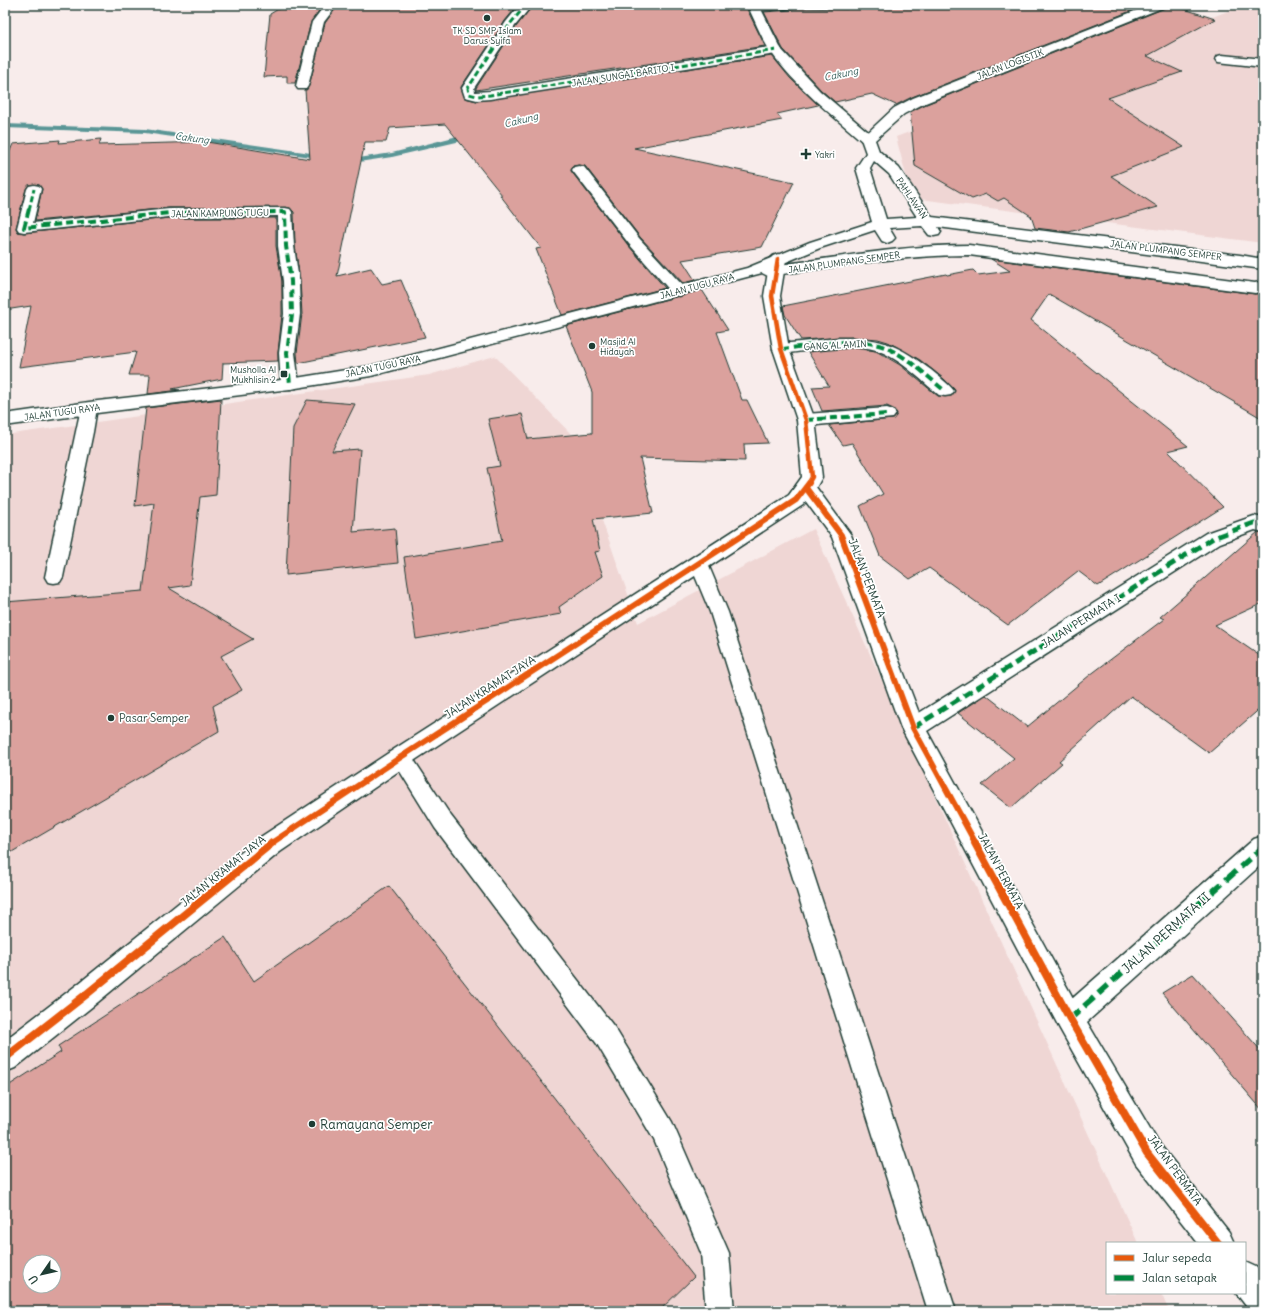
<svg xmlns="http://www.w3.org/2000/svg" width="1268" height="1316" viewBox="0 0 1268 1316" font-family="Delius,sans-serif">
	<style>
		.built { fill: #efd6d4; fill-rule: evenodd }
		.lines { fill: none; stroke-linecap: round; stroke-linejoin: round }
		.stream { fill: #5a9696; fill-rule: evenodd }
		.building { fill: #dba19d; stroke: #1f3d34; fill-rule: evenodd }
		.service-casing { stroke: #1f3d34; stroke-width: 3 }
		.minor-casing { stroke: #1f3d34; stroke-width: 3 }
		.tertiary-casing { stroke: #1f3d34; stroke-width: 3 }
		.secondary-casing { stroke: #1f3d34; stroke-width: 3 }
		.service { fill: #fff; fill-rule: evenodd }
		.minor { fill: #fff; fill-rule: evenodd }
		.tertiary { fill: #fff; fill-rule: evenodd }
		.secondary { fill: #fff; fill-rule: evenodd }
		.quiet-far3 { stroke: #00873e; stroke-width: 3; stroke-dasharray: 6 3; stroke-linecap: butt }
		.quiet-far2 { stroke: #00873e; stroke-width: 4; stroke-dasharray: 8 4; stroke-linecap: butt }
		.quiet-far1 { stroke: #00873e; stroke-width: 5; stroke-dasharray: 10 5; stroke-linecap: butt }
		.quiet { stroke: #00873e; stroke-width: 6; stroke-dasharray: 13 6; stroke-linecap: butt }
		.cycleway-far2-casing { stroke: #fff; stroke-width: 6 }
		.cycleway-far1-casing { stroke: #fff; stroke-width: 8 }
		.cycleway-casing { stroke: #fff; stroke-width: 10 }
		.cycleway-far2 { stroke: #e8590c; stroke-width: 4.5 }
		.cycleway-far1 { stroke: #e8590c; stroke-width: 6 }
		.cycleway { stroke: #e8590c; stroke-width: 8 }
		.poi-dot { fill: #1f3d34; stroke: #fff; stroke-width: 1.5 }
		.labels { text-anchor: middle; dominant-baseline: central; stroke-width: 3.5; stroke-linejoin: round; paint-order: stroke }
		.far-poi-label { font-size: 9px; fill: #1f3d34; stroke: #fff; text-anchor: start }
		.far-street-label { font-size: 9px; fill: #1f3d34; stroke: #fff }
		.far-water-label { font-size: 10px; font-style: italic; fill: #38625d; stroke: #fff }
		.street-label { font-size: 11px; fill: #1f3d34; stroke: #fff }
		.poi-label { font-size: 11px; fill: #1f3d34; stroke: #fff; text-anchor: start }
		.near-street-label { font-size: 13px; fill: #1f3d34; stroke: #fff }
		.near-poi-label { font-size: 13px; fill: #1f3d34; stroke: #fff; text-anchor: start }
	</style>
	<rect width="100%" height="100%" fill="#f8eceb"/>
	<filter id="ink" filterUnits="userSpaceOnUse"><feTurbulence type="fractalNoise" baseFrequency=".025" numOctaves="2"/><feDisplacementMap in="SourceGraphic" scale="8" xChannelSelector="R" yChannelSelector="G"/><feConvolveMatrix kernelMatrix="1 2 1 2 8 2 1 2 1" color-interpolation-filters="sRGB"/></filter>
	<g filter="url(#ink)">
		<g class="built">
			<path d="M1244,5H1263V243L912,198L896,137Z"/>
			<path d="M495,356L572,435L638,623L813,529L1138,1243H1107V1293H1161L1169,1311H5V435L429,375ZM30,1262H54V1286H30Z"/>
		</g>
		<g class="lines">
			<path class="stream" d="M5,124L145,129L352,159L392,153L473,132L477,134L461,141L392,157L352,163L145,133L5,128Z"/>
		</g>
		<g class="building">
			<path d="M285,5H323L311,22L295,83H287V76L264,77L270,14Z"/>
			<path d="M338,5H518L505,21L461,87L465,98L477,101L772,56L790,78L818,105L777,114L782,120L634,148L794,182L762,247L682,260L695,280L683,283L640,237L585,166L579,165L573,166L571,171L628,245L665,288L562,315L536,249L541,248L500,195H502L445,124L390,128L386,142H365L337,276L371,268L382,284L401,280L425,337L298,363L297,353L302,314L300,281L295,246L294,212L290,208H169L35,221L42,189L39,185H29L26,189L16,228L18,232L24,233L169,218H276V246L282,281V314L278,353V361L223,363L222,379L172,389L180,390L148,394L150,375H129L136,352L19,367L31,306L5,310V162L13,144L60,140L59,143L101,139L99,145L207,142L310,159L305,90L309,86L325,23Z"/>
			<path d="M533,5H707L746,7L765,46L476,90V88L516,27Z"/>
			<path d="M842,5H1146L912,97L896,105L872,94L835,102L821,90L783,49L764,12L792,10L796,8L847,9Z"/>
			<path d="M1168,5H1172L1215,19L1147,56L1182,72L1108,98L1184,147L1111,176L1158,207L1069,232L1035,228L1031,216L1004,198L998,201L986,194L972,199L915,166L910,112L924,105L1165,8Z"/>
			<path d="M991,259L1255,294L1263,293V419L1049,294L1031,320L1188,446L1168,451L1223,507L1098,586L1078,571L1008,625L929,568L910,579L880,556L860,506L883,494L852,443L843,445L829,425L893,419L897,413L893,409L887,406L822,411L812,387L829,386L808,352L854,348L876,351L900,365L938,396H951L955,390L944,379L920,360L888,342L878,339L853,337L801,340L785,315L783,306L946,274L947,275L973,270L978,275L1010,271Z"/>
			<path d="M702,290L728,330L717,332L742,400H747L768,443L744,444L745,461L640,458L653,513L593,519L600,551L595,552L603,576L559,607L561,614L416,639L404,557L502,541L487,468L500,466L488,419L522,414L528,439L592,433V392L566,326Z"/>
			<path d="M221,399L216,495L200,497L190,585L169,588L253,639L221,656L242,690L213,706L219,731L5,856V602L143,591L154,503L135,506L146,408Z"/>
			<path d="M307,400L355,404L332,451L360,449L353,532L395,528L398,563L286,575L293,428Z"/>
			<path d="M1258,532L1263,533V603L1215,625L1263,658V706L1209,753L1131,696L1059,761L1062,763L1011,808L982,785L1014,758L958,713L986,695L1027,727L1090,675L1164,619L1160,617Z"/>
			<path d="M389,886L694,1277L659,1311H5V1088L61,1052L58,1046L225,937L254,981ZM30,1262H54V1286H30Z"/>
			<path d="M1193,974L1263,1053V1111L1162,993Z"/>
		</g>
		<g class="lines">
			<defs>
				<g id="service">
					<path d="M89,403L94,405L97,408L93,432L63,577L60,582L54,583L48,582L45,577L81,408L84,405Z"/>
					<path d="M699,558L705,560L708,564L728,612L956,1311H928L710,612L690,564L693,560Z"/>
					<path d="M401,749L408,751L451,816L615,1028L672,1122L729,1253L734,1311H706L701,1253L654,1140L597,1044L435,828L391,757L394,751Z"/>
				</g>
				<g id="minor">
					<path d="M325,5H337L324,22L308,86L306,89H298L296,86L312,22Z"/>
					<path d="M520,5H532L515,26L474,88L475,92L490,91L776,46L780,47L782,50L780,53L776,54L490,99L477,100L465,97L462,88L506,22Z"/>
					<path d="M752,5H798L792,8L754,11L748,8Z"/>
					<path d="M1222,55L1263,59V67L1218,62L1216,59L1218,56Z"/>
					<path d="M579,166L584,167L639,238L685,288L687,291L685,294L679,296L673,294L629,244L572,170L574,167Z"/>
					<path d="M34,185L39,186L41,189L33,223L169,209L285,208L290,209L292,212L294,246L299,281L300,314L295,353L299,384L296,388L290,389L284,388L281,384L279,353L284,314L283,281L278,246V216L169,217L24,232L19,231L17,228L27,189L29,186Z"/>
					<path d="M838,338C881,337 897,344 931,370C939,377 948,383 954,391L951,395L945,396L939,395C921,380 898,357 876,350C851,342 808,351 781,354L775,353L773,349L775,345L781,344Z"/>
					<path d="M887,408L893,410L896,414L893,418L806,426L800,424L797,420L800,416L806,414Z"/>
					<path d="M806,482L813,483L851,535L919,713L1206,533L1254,516L1263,518V532L1255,530L1220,543L927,731L1073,998L1254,839L1263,836V863L1087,1022L1158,1142L1229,1232L1234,1243H1198L1136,1164L1060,1029L901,728L832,537L796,488L799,483Z"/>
					<path d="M1245,1262L1256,1267L1263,1275V1311H1250L1236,1293H1245Z"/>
				</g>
				<g id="tertiary">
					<path d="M747,5H759L781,49L820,91L873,136L875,139L873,142H863C831,114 796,87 771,52C761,38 755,20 747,5Z"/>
					<path d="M778,254L783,256L786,259L780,296L789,349L815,420L822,477L813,493L803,505L409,764L280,852L98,1002L15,1068L5,1072V1040L78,984L262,836L393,750L789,495L802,477L797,420L773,349L764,296L770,259L773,256Z"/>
				</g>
				<path id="secondary" d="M1150,5H1166L1164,7L923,104L904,114L875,140L879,151L899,168L932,217L1240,255L1263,259V269L938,227L941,232L939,235L934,236L929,235L922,226L889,228L895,238L892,241L887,243L882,241L875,230L869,232L820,248L779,265C842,257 905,245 969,245L1255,283L1263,281V291L1255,293L969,255C902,255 835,267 768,276L762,273L371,376L290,389L89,414L5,426V414L89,402L290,379L370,366L747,268L810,242L872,222L856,168L866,153L861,139L894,108L913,98ZM874,161L889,174L917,217L886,219L870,168Z"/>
			</defs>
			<use href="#service" class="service-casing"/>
			<use href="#minor" class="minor-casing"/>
			<use href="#tertiary" class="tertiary-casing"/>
			<use href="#secondary" class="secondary-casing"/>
			<use href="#service" class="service"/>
			<use href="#minor" class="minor"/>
			<use href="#tertiary" class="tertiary"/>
			<use href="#secondary" class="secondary"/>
			<g class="quiet-far3">
				<path d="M526,5L510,24L468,88L469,94L477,96L490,95L776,50"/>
				<path d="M754,8L792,5"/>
				<path d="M29,210L34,189"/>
			</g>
			<g class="quiet-far2">
				<path d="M29,209L24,228L169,213L285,212L286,246L291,281L292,314L287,353L290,384"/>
				<path d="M781,349C814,346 861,334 891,350C911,360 928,377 945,391"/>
				<path d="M806,420L887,414"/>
			</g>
			<path class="quiet-far1" d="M913,728L1213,538L1254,523L1263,525"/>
			<path class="quiet" d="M1070,1019L1263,847"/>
			<defs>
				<path id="cycleway-far2" d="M778,259L772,296L781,349L806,420L812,477L808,484"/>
				<g id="cycleway-far1">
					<path d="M806,488L841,535L913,728L976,844"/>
					<path d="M270,844L401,757L796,500L809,483"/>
				</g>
				<g id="cycleway">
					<path d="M975,843L1070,1019L1147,1153L1218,1243"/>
					<path d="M5,1058L88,993L272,843"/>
				</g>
			</defs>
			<use href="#cycleway-far2" class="cycleway-far2-casing"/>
			<use href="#cycleway-far1" class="cycleway-far1-casing"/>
			<use href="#cycleway" class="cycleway-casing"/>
			<use href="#cycleway-far2" class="cycleway-far2"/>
			<use href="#cycleway-far1" class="cycleway-far1"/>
			<use href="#cycleway" class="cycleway"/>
		</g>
	</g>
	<g class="poi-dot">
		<circle cx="487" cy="18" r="4"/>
		<path d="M804 148h4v4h4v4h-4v4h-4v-4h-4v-4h4z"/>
		<circle cx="592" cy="346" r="4"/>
		<rect x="280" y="370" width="8" height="8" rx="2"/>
		<circle cx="111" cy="718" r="4"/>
		<circle cx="312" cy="1124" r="4"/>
	</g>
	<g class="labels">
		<g class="far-poi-label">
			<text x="487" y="30" text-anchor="middle">TK SD SMP Islam<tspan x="487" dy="10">Darus Syifa</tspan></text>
			<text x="815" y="154">Yakri</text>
			<text x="600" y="341">Masjid Al<tspan x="600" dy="10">Hidayah</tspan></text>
			<text x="276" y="369" text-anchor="end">Musholla Al<tspan x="276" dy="10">Mukhlisin 2</tspan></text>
		</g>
		<g class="far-street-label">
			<text transform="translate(1010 64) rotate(-21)">JALAN LOGISTIK</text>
			<text transform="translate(623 75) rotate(-9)">JALAN SUNGAI BARITO I</text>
			<text transform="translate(912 198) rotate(56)">PAHLAWAN</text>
			<text transform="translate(220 213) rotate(-1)">JALAN KAMPUNG TUGU</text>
			<text transform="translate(1166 250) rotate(7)">JALAN PLUMPANG SEMPER</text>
			<text transform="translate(844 262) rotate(-8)">JALAN PLUMPANG SEMPER</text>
			<text transform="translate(697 286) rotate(-15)">JALAN TUGU RAYA</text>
			<text transform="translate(835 345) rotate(-3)">GANG AL AMIN</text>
			<text transform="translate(383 366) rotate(-12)">JALAN TUGU RAYA</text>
			<text transform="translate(62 412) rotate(-8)">JALAN TUGU RAYA</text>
		</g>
		<g class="far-water-label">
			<text transform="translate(841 74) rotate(-12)">Cakung</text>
			<text transform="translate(521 120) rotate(-14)">Cakung</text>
			<text transform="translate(192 138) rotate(8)">Cakung</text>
		</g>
		<g class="street-label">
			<text transform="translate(867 578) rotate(69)">JALAN PERMATA</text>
			<text transform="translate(1081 621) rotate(-32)">JALAN PERMATA I</text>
			<text transform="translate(490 687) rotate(-33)">JALAN KRAMAT JAYA</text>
			<text transform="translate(223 871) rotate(-39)">JALAN KRAMAT JAYA</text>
			<text transform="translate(1001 871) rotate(62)">JALAN PERMATA</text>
			<text transform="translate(1175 1170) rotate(54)">JALAN PERMATA</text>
		</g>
		<g class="poi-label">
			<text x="119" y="718">Pasar Semper</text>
		</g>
		<g class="near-street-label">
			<text transform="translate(1166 933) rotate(-42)">JALAN PERMATA II</text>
		</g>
		<g class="near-poi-label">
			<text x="320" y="1124">Ramayana Semper</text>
		</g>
	</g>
	<rect width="1268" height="1316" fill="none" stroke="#fff" stroke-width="20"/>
	<rect x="10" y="10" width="1248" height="1296" fill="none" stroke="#1f3d34" stroke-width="1.5" filter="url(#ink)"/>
	<rect x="1106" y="1242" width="140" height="52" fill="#ffffff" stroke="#a5b1ae"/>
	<rect x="1114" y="1255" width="20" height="6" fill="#e8590c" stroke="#a5b1ae"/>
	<text x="1142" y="1262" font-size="12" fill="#1f3d34">Jalur sepeda</text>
	<rect x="1114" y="1275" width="20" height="6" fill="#00873e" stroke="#a5b1ae"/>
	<text x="1142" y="1282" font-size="12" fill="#1f3d34">Jalan setapak</text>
	<g transform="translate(42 1274) rotate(236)"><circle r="19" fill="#ffffff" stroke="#a5b1ae"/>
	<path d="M0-3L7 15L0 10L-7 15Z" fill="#1f3d34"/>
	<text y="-6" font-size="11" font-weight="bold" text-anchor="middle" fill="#1f3d34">U</text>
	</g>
</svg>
